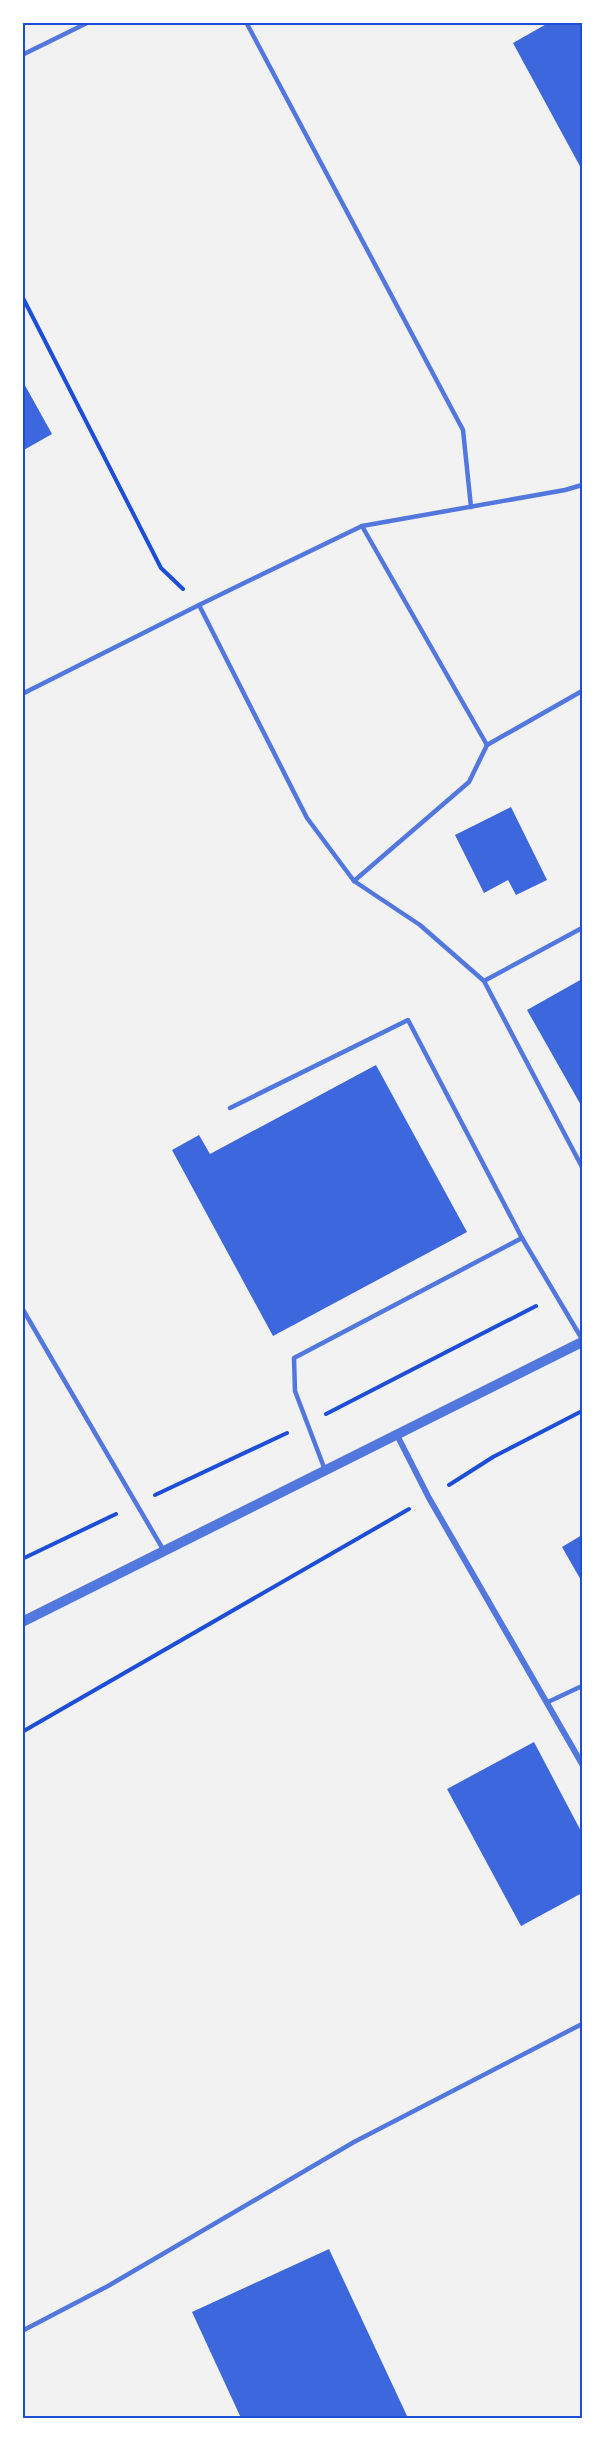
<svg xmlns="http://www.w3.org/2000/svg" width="605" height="2441" viewBox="0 0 605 2441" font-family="Inter,sans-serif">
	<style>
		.building { fill: #3d67dc }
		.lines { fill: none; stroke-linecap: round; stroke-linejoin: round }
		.path { stroke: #1d4ed8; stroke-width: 4 }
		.service { stroke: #5277de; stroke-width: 4.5 }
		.minor { stroke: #5277de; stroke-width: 6 }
		.tertiary { stroke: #5277de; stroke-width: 10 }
		.neatline { fill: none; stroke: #1d4ed8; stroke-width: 2 }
	</style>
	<rect width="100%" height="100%" fill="#f2f2f2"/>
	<g class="building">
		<path d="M550,22H582V170L513,43Z"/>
		<path d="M22,380L52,434L22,451Z"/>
		<path d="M511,807L547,880L516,895L508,880L484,893L455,835Z"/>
		<path d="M582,979V1107L527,1010Z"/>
		<path d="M376,1065L467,1232L273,1336L172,1150L199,1135L210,1154Z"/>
		<path d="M582,1535V1582L562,1547Z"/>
		<path d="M534,1742L582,1833V1893L521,1926L447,1789Z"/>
		<path d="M329,2249L408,2418H241L192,2312Z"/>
	</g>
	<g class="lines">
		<g class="path">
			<path d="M22,296L161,568L183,589"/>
			<path d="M326,1414L536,1306"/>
			<path d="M449,1485L493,1457L582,1411"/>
			<path d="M155,1495L287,1433"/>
			<path d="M22,1559L116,1514"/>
			<path d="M22,1732L409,1509"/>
		</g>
		<g class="service">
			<path d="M246,22L463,430L471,507"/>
			<path d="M22,55L89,22"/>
			<path d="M362,526L565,490L582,485"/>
			<path d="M199,605L362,526L487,745"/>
			<path d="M22,694L199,605L307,818L354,881L420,925L484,981L582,1167"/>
			<path d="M354,881L469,782L487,745L582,691"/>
			<path d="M484,981L582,928"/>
			<path d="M230,1108L408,1020L522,1238"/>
			<path d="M22,1308L164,1551"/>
			<path d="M325,1470L295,1391L294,1358L522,1238L582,1339"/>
			<path d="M548,1702L582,1686"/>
			<path d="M22,2331L108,2286L354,2142L582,2024"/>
		</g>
		<path class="minor" d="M397,1435L429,1498L582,1764"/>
		<path class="tertiary" d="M22,1622L582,1342"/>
	</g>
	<rect width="605" height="2441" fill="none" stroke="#ffffff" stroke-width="48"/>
	<rect x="24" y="24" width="557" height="2393" class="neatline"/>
</svg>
